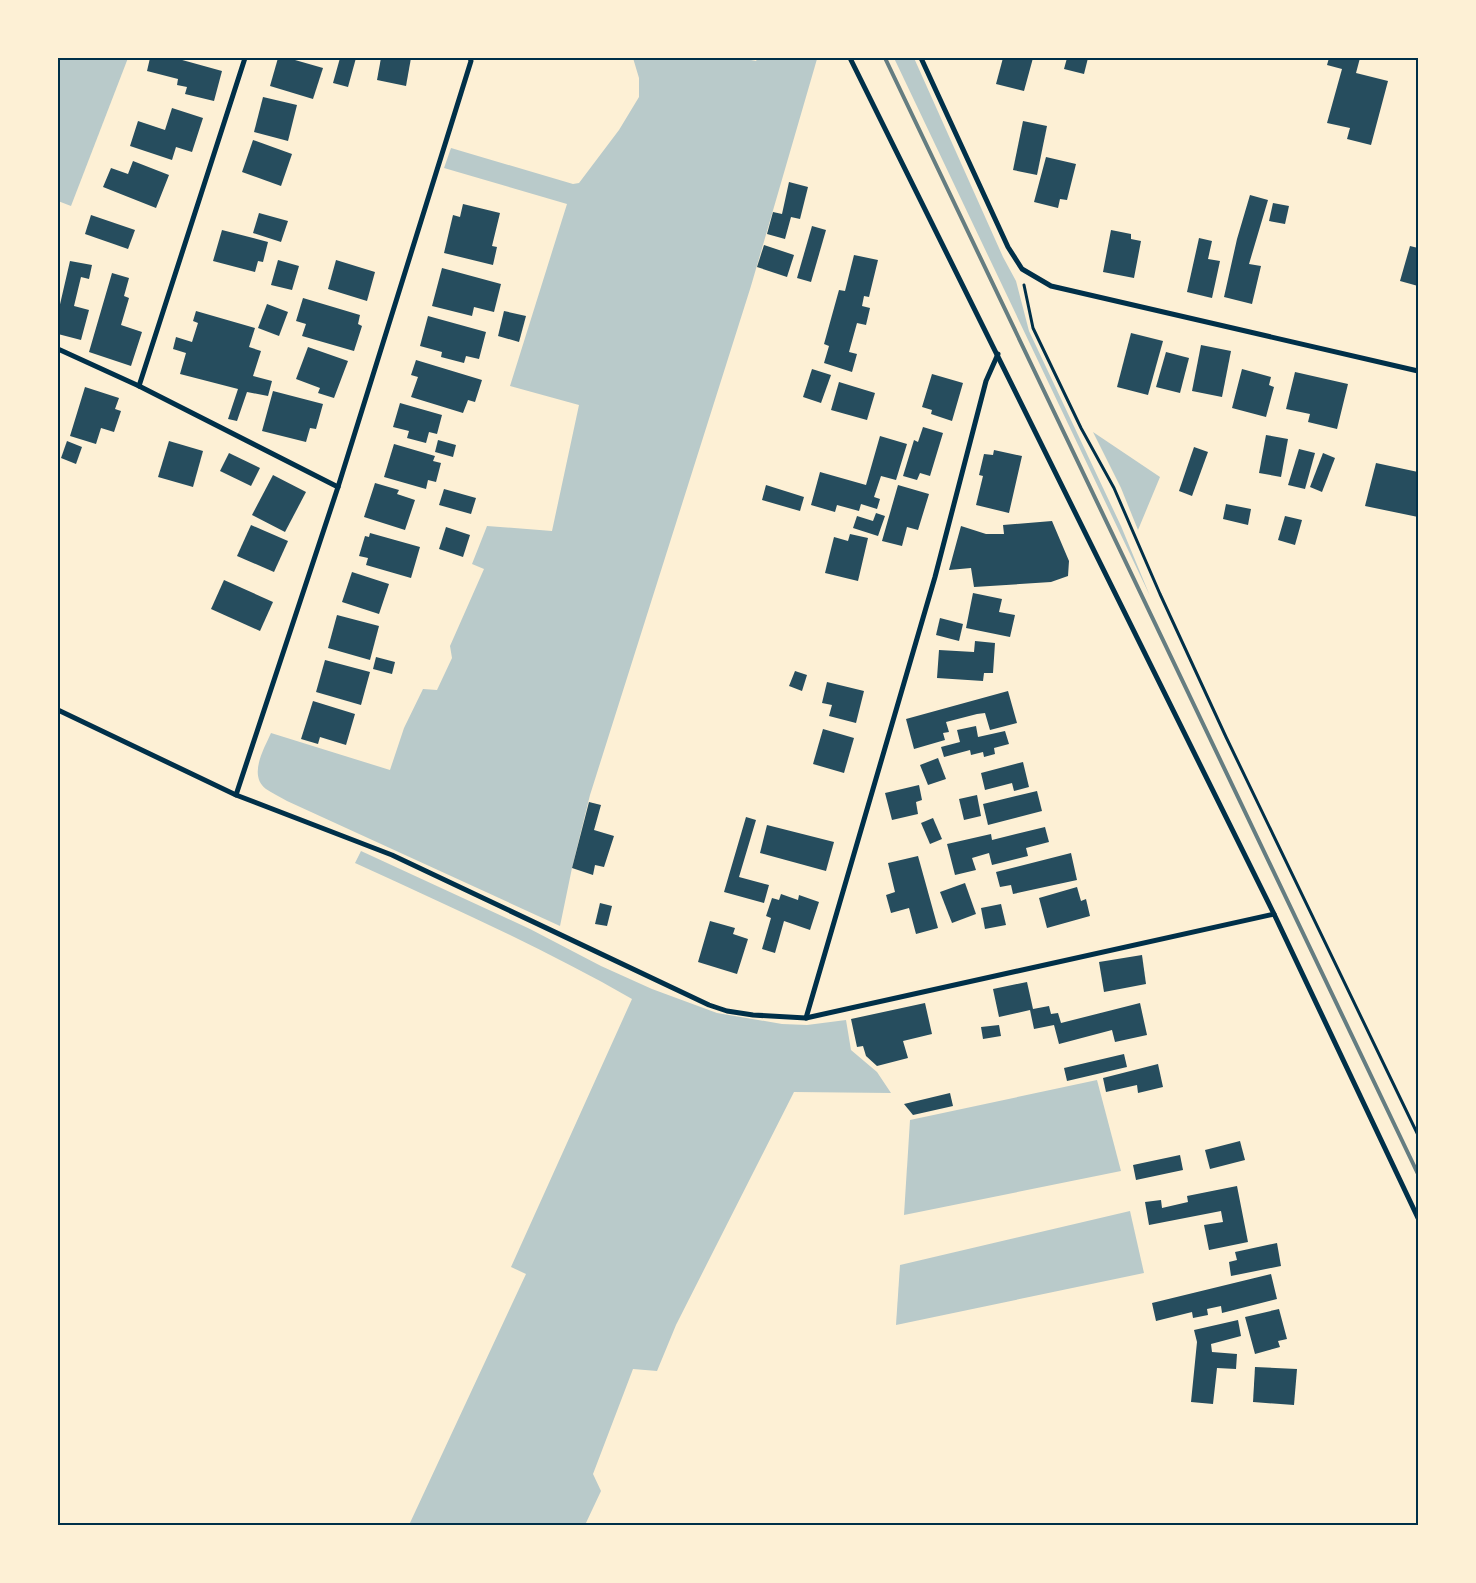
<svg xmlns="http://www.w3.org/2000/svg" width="1476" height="1583" viewBox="0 0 1476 1583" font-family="Cabin,sans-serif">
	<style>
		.green { fill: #b9caca }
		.building { fill: #264d5e }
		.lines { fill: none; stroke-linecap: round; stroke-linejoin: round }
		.path { stroke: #003049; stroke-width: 3 }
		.minor { stroke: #003049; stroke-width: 5 }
		.rail { stroke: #657d81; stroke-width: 4 }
		.neatline { fill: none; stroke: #003049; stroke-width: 2 }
	</style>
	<rect width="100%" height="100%" fill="#fdf0d5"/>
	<g class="green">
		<path d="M58,58H128L71,206L58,201Z"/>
		<path d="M633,58H741L756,61L758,58L817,59L751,286L590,795L572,868L560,926L287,801C280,797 272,793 266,789C248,775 264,749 271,733L390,770L404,728L423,689L437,690L452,658L450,646L484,569L472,564L487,526L552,531L579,405L510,386L567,204L444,168L451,148L573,184L579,183L619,130L639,97V78Z"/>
		<path d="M894,58H914L1003,257L1016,281L1029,331L1121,526L1150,596Z"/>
		<path d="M1093,432L1160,477L1138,530L1121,488Z"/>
		<path d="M361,851L530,929L601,966L652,989L717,1013L782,1024L807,1025L846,1020L851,1050L877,1072L891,1093L794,1092L676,1325L657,1371L633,1369L593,1474L601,1491L585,1525H409L526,1274L511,1267L632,999C543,948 449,906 355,863Z"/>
		<path d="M1097,1080L1121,1171L904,1215L910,1120Z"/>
		<path d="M1130,1211L1144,1273L896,1325L900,1265Z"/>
	</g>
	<g class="building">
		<path d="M150,58H175L222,71L214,101L185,94L187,87L177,85L178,79L147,71Z"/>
		<path d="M278,58H288L323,68L313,99L270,86Z"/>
		<path d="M340,58H356L348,87L333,83Z"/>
		<path d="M381,58H411L406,86L377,80Z"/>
		<path d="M1003,58H1033L1024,91L996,84Z"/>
		<path d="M1067,58H1088L1084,74L1064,69Z"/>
		<path d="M1329,58H1360L1356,73L1388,81L1371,145L1347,139L1350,128L1327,123L1342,69L1327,65Z"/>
		<path d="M263,97L297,105L288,141L254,132Z"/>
		<path d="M172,108L203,118L192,152L176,147L172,160L130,146L138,121L165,130Z"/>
		<path d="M1023,121L1047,126L1037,175L1013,170Z"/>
		<path d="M253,140L292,154L281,186L242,172Z"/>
		<path d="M1046,157L1076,164L1067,200L1060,199L1058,208L1034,202Z"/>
		<path d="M133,161L169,175L156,208L103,187L111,168L128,174Z"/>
		<path d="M789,182L808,187L800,219L791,217L785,239L767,234L773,212L782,214Z"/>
		<path d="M1250,195L1268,200L1249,264L1261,266L1252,304L1224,297L1237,239Z"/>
		<path d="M1273,203L1289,206L1285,224L1269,221Z"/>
		<path d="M463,204L500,213L492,246L497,247L493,265L444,253L453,215L460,217Z"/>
		<path d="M259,213L288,221L281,242L253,233Z"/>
		<path d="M91,215L135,230L128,249L85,234Z"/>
		<path d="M812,226L826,230L811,282L797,278Z"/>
		<path d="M222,230L268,242L263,262L258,261L255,272L213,261Z"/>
		<path d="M1111,230L1131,234V239L1141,241L1134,278L1103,272Z"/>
		<path d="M1199,238L1212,241L1208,259L1220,261L1212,298L1187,292Z"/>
		<path d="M764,245L794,255L787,277L757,267Z"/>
		<path d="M1410,246L1418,248V286L1400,281Z"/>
		<path d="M854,255L878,260L869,297L864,296L862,306L870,308L866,325L857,323L849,352L857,354L852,372L824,363L829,346L824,344L839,290L845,291Z"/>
		<path d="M278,260L299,266L292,290L271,285Z"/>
		<path d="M336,260L375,272L367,301L328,289Z"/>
		<path d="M70,261L92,265L89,279L81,277L74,306L89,310L81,340L58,334V313Z"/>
		<path d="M442,268L501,284L494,312L474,307L472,316L432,306Z"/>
		<path d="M112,273L129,278L124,296L129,298L121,325L142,332L131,366L89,352Z"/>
		<path d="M303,298L360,315L358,324L362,326L354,351L302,336L306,324L296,321Z"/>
		<path d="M267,304L288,312L279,336L258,328Z"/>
		<path d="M196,311L255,328L249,347L261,351L253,376L272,381L268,396L247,392L237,421L228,419L238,389L180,374L186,353L173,349L176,337L192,342L198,323L193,321Z"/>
		<path d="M504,311L526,316L519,342L498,336Z"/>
		<path d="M428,316L486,332L479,359L466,356L464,363L441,357L442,352L420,346Z"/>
		<path d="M1131,333L1163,341L1148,395L1117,387Z"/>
		<path d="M1201,345L1231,351L1222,397L1192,391Z"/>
		<path d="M308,347L348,361L334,398L318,393L320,388L296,379Z"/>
		<path d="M1166,352L1189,358L1180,393L1156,387Z"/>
		<path d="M416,360L482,380L475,402L468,400L463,413L411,397L418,377L411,375Z"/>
		<path d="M812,369L831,375L821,403L803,397Z"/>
		<path d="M1242,369L1271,377L1269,385L1274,387L1266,417L1232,408Z"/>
		<path d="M1295,372L1348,384L1337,429L1308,422L1310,414L1286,409Z"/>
		<path d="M932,374L963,383L952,421L931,414L932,410L922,407Z"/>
		<path d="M839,382L875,393L867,420L831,410Z"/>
		<path d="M85,387L119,398L115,409L121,411L114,432L101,428L96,444L70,436Z"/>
		<path d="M273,391L323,404L316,429L310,428L306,442L262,431Z"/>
		<path d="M400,403L442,415L437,434L429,432L426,443L407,438L409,431L393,427Z"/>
		<path d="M923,427L943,433L930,476L920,473L917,480L903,476L914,440L918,442Z"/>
		<path d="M1266,435L1288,439L1281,477L1259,473Z"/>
		<path d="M880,436L907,444L896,480L881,476L874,497L880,499L877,509L861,504L859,511L837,505L835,512L811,505L820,472L866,485Z"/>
		<path d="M438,440L456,445L453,457L435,452Z"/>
		<path d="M67,441L82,447L76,464L61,458Z"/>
		<path d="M169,441L203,451L193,487L158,477Z"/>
		<path d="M394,444L435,456L433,461L441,463L436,482L428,480L426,489L384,477Z"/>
		<path d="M1194,447L1208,452L1192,496L1179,491Z"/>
		<path d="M1299,449L1315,453L1305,489L1288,485Z"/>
		<path d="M994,450L1022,456L1009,513L976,505L983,476L979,475L984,454L993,455Z"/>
		<path d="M229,453L260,468L251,486L220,471Z"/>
		<path d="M1323,453L1335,458L1322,492L1310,487Z"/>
		<path d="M1376,463L1418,472V517L1365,506Z"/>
		<path d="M273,475L306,492L285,532L252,515Z"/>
		<path d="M375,483L399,490L397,494L415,500L405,530L364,517Z"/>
		<path d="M766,485L804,497L800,511L762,500Z"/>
		<path d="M898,485L929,494L918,530L907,527L902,546L882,541Z"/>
		<path d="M444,489L476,498L471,514L439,505Z"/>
		<path d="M1226,504L1251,509L1248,525L1223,519Z"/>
		<path d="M876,513L885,516L878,536L853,528L857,516L873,521Z"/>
		<path d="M1285,516L1302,520L1295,545L1278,540Z"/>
		<path d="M1052,521L1069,561L1068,576L1051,582L974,587L971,568L949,570L961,526L986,534H1004L1003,525Z"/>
		<path d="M251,525L288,541L274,572L237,556Z"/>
		<path d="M446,527L470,535L463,557L439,549Z"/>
		<path d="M370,533L420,547L411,578L366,565L368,558L359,556L365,536L369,537Z"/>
		<path d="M850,534L868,538L858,581L825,573L834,537L848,541Z"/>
		<path d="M352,572L389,584L379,614L342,602Z"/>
		<path d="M224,580L273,602L260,631L211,609Z"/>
		<path d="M973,593L1002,599L999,612L1015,615L1010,637L966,628Z"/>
		<path d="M337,615L379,626L370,660L328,648Z"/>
		<path d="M940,618L963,624L959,641L936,635Z"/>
		<path d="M975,641L995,643L993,673H984L983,681L937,678L939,650L974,652Z"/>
		<path d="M376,657L395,662L392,674L373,669Z"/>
		<path d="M325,660L370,672L361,705L316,692Z"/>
		<path d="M795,671L807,675L802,691L789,686Z"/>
		<path d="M827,682L864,691L856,723L829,716L832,705L822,703Z"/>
		<path d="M1008,691L1017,723L990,730L985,713L977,714L946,722L949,732L943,733L945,740L914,749L906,719Z"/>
		<path d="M313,701L355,714L346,745L320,737L318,744L301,739Z"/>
		<path d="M976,726L978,737L1005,731L1009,744L994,748L995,754L984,757L983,752L971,755L970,750L944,757L941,747L960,742L957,730Z"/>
		<path d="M823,729L854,738L844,773L813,764Z"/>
		<path d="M938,758L946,779L928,785L920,765Z"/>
		<path d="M1023,762L1029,787L1014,791L1012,783L985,790L981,773Z"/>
		<path d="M919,785L922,800L916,802L918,814L892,820L885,793Z"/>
		<path d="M1037,791L1042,811L988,825L983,804Z"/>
		<path d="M977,795L981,816L964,820L959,799Z"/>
		<path d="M589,802L601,805L594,830L614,836L604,867L595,865L593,875L572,868Z"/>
		<path d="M746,817L756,820L739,877L769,885L764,903L724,892Z"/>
		<path d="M933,818L942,839L930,844L921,823Z"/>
		<path d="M767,825L834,842L826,871L760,853Z"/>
		<path d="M1045,827L1049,842L1026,848L1028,856L992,865L989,853L972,858L976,870L955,875L947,844L991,834L992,840Z"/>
		<path d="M1071,853L1077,880L1013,894L1011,885L1000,887L996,872Z"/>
		<path d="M918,856L938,928L916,934L909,908L891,913L886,895L895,892L888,863Z"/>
		<path d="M965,883L976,914L952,923L940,892Z"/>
		<path d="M1077,887L1081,901L1086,899L1090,916L1047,928L1039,898Z"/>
		<path d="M781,894L798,900L799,895L819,902L810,930L784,921L775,953L762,949L771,918L766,916L772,898L779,900Z"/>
		<path d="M600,903L612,906L607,926L595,924Z"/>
		<path d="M1001,904L1006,925L985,929L981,908Z"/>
		<path d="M710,921L735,928L733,934L748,939L737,974L698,962Z"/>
		<path d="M1142,955L1146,984L1104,992L1099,962Z"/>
		<path d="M1027,982L1033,1009L1049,1006L1051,1014L1058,1013L1061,1023L1140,1003L1147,1035L1115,1042L1112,1030L1059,1044L1054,1025L1034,1029L1030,1010L999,1017L993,989Z"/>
		<path d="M925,1003L932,1034L903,1041L908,1058L877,1066L866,1056L863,1046L857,1047L851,1019Z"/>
		<path d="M999,1025L1001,1036L983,1039L981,1027Z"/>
		<path d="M1124,1054L1127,1067L1067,1081L1064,1068Z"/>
		<path d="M1158,1064L1163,1087L1138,1093L1137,1085L1106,1092L1103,1078Z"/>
		<path d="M950,1093L953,1106L913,1115L904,1104Z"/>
		<path d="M1240,1141L1245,1160L1210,1169L1205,1150Z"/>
		<path d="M1180,1155L1183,1170L1136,1180L1133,1165Z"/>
		<path d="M1237,1186L1248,1242L1209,1250L1204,1225L1223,1222L1221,1211L1149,1225L1145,1202L1161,1200L1162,1208L1188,1202L1187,1196Z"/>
		<path d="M1277,1243L1281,1266L1231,1276L1229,1262L1237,1260L1235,1252Z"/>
		<path d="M1271,1274L1277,1299L1222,1313L1221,1306L1207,1309L1208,1315L1193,1318L1192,1312L1156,1321L1152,1303Z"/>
		<path d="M1279,1309L1287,1339L1278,1341L1280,1347L1255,1354L1245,1317Z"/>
		<path d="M1238,1320L1241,1336L1211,1344L1212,1352L1237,1354L1236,1369L1217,1368L1213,1404L1191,1402L1197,1342L1194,1330Z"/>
		<path d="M1255,1367L1297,1369L1294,1405L1253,1402Z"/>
	</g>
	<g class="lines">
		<path class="path" d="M1024,285L1033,328L1081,428L1114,488L1160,594L1226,737L1418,1135"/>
		<g class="minor">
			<path d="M850,58L1274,914L1418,1218"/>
			<path d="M921,58L1008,247L1022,269L1051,286L1418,371"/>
			<path d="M58,349L139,386L338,487"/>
			<path d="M139,386L245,58"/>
			<path d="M58,710L236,795L392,855L709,1005L727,1011L753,1015L806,1018L1274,914"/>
			<path d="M236,795L338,487L471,61L470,58"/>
			<path d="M806,1018L935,577L986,381L998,354"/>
		</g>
		<path class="rail" d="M885,58L1418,1174"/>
	</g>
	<rect width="1476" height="1583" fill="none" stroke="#fdf0d5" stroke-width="118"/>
	<rect x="59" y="59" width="1358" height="1465" class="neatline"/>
</svg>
